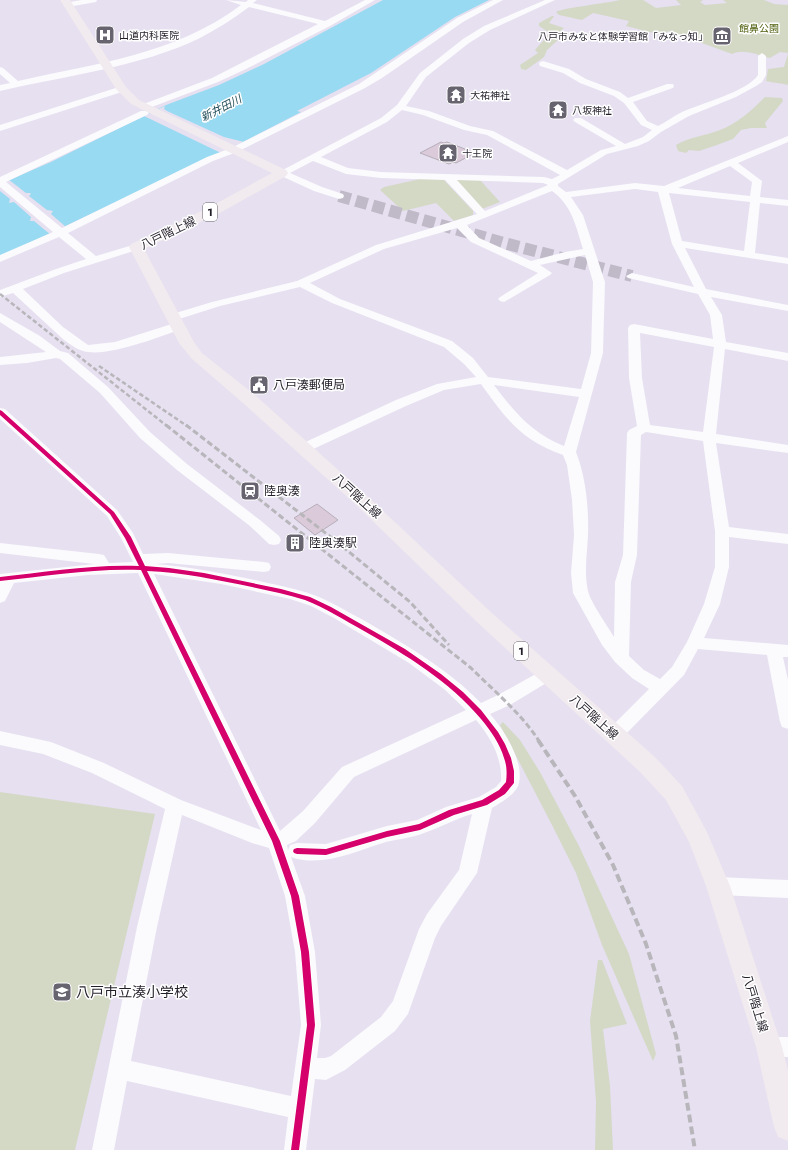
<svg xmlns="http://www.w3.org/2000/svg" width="788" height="1150" viewBox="0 0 788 1150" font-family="Jost,'Noto Sans JP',sans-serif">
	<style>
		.green { fill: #d4d9c6 }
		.water { fill: #98daf2 }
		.pier { fill: #e6e0f0 }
		.building { fill: #dbcad9; stroke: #b6aeb8 }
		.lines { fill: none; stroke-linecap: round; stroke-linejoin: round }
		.minor-tunnel { stroke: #bfb9c8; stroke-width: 12; stroke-dasharray: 12 5.5; stroke-linecap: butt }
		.minor { fill: #fbfafd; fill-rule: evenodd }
		.major { fill: #f1eaee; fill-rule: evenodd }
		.rail-far2 { stroke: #b8b6ba; stroke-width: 2.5; stroke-dasharray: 4.5 2.5; stroke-linecap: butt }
		.rail-far1 { stroke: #b8b6ba; stroke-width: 3; stroke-dasharray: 6 3; stroke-linecap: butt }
		.rail { stroke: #b8b6ba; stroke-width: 4; stroke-dasharray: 8 4; stroke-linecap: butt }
		.cycleway-casing { stroke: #fff; stroke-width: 2 }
		.cycleway { fill: #d6006c; fill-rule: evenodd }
		.labels { text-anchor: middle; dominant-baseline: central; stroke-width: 3; stroke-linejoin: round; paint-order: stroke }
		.far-park-label { font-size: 10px; fill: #4d5e0a; stroke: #fff }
		.far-poi-label { font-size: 10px; fill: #231f2a; stroke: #fff; text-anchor: start }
		.far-water-label { font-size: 11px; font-style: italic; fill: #244f5b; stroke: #fff }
		.shield { fill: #fff; stroke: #65626a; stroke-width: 1 }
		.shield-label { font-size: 11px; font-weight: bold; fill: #231f2a }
		.street-label { font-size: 12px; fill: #231f2a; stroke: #fff }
		.poi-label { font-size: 12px; fill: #231f2a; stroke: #fff; text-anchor: start }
		.near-poi-label { font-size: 14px; fill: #231f2a; stroke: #fff; text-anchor: start }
	</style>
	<rect width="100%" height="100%" fill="#e6e0f0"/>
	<g class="green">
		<path d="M620,0H643L656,8L681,5L676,0H703L700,2L705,5L727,3L723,0H764L774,4L788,5V53L780,52L770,58C758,55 743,48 732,54L669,31L661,35L626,26L629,21L593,13L582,20L559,15L556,12C561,8 609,3 620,0Z"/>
		<path d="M552,16H554L549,23L564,28L556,35L560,38L547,50L544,57L526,70L521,69L520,65L538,53L535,50L550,33L539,26V23Z"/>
		<path d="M788,54V85C780,83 774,83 766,81L768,69L784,67Z"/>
		<path d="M765,97L782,98L783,101L765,123L767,128H751L741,130L733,139L717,145L699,151L689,150L686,153L678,151L676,145C689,137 705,136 720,130C738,123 752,110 765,97Z"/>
		<path d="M420,179H443L473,211V215L454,221L436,203L403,211L380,190L384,187Z"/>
		<path d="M453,179L480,180L500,202L482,209Z"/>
		<path d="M503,722L520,740L540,772L579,846L629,954L656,1054L653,1061L602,945L576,873L552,825L500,725Z"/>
		<path d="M0,792L155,814L75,1150H0Z"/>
		<path d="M598,960H602L627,1024L603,1029L610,1086L613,1150H595L596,1102L590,1021Z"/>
	</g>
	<path class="water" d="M383,0H489L455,17L371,73L297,111L301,112L247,140L0,257V184L51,162L166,105L219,85L264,64Z"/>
	<g class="pier">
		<path d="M165,106L164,109L167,111L224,137L244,142L221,153L144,116Z"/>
		<path d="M8,179L26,193H30L31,194L29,196L47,210L53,211L51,214L66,227L51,235L34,221H30L31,217L14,202L9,203L10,199L0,191V182Z"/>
	</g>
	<g class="building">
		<path d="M441,142L444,143L447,142L475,153L456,163L453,162L449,164L420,153Z"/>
		<path d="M317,504L338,520L315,535L294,518Z"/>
	</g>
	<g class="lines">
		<path class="minor-tunnel" d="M339,196L504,243L632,276"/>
		<g class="minor">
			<path d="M81,0H97L96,2L68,7L64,5L65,3Z"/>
			<path d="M226,0L246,2L248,0H257L253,3L325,21L365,0H375L330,26L246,69L218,82L144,110L141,109L139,107L141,105L212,78L318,24L249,7C233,19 217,29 200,38C141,67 64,76 0,91V85L10,83L0,74V67L3,68L18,81C97,63 174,55 241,5Z"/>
			<path d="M493,0H503L463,22L382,78L365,88L237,152L213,161L68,233L96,256L136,244L141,247L140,249L64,273L23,289L63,327L88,345L115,342L178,322L182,323L184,326L182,329C158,337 107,358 83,351C76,349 70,344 64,340L13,293L0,297V290L56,269L86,259L59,237L0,262V255L53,232L0,187V177L141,111H147L149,113L147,115L6,182L62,228L207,157L231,148L359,84L457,18Z"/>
			<path d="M545,0H555L490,30L469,43L426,77L406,106L429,111L470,126L493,131L567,170L601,150L616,146L575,122L573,120L575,118H581L625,144L643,137L652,130L641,125L624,103L614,96L580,83L563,73L540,66L539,64L540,62L543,61L569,69L586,79L620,92L628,98L667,84H673L674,86L673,88L633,102L647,121L658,126C666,122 674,116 682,112C700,104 748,91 758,75V56L762,53L766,56V75L762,82L756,86L736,97L689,116L661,132L649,141L638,146L607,154L558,184V186L566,192L635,183L664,186L788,136V142L738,163L762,181L760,197L788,200V206L760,203L755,253L788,258V264L685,248L706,289L788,305V311L711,297L722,315L726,342L788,353V361L725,349L716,434L788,445V453L716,443L729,527L788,534V544L729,537V567L720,604L704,638L788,645V657H783L788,680V729L782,727L780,722L767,655L698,649L684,675L620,740L614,742L608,740L605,735L608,730L649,689L632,678L615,662L602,645L573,593L571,573L574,535L572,500L567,465L563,455C521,440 506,419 481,384L444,390L406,406L309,451L304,452L299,451L297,448L299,445L396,400L437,384L476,377L464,364L444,347L332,303L300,287L220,306L173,321L169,319L167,317L169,315L212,302L297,281L376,245L477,214L445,180L381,178L346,174L313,161L290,173L322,187L343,194L344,196L343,198L339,199L314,191L279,175L277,173L381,118L397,105L420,73L463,39L484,26ZM402,110L423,115L464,130L487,135L560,175L552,179L544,177L381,172L348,168L321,157L387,122ZM730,166L752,182L750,196L678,188ZM457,180L543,183L548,185L485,211ZM635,189L658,192L672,244L694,287L632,273L626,276L628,278L698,294L710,315L713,339L634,324L630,325L628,328L629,378L637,426L629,430L627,433L623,555L615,582L614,637C607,625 591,603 588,591C584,573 587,555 588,536C589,509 586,477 576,452L603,353L605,282L583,215L571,197ZM552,191C572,205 576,227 583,249L565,252L531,261L479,238L467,225ZM669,193L750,202L744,251L682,241ZM457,228L471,242L538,273L500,297L498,299L500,301L504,302L550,275L552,273L540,265L585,255L593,282L591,353L581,389L488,377L473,358L452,341L340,299L310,283L384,249ZM640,333L714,347L703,432L650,425L642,378ZM494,385L579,397L564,446C533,434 514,412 494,385ZM646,432L703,441L715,531V567L704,604L687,642L672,667L660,679L644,670L629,656L631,582L637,555L641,435Z"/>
			<path d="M122,86L126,89L125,91L0,131V125Z"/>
			<path d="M0,313L40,336L60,351L68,353L108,387L150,432L187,464L260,520L279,536L281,540L279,544L274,545L269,544L250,526L177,470L140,438L100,393L60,359L56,358L27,363L0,365V357L46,352L0,322Z"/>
			<path d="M0,408L5,409L117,510L133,533L143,554L168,553L264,562L269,563L271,567L269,571L264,572L168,563L156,564C190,567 222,573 255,580C275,585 295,588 314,595C332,602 348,612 365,621C406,645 448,669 481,703L498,695L541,671L547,669L553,671L555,675L553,679L510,705L490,714C504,730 524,761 519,783C516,795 501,802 492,808L477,873L441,926L435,938L408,1014L395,1031L345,1070L326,1080L315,1079L306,1150H284L288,1117L127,1081L114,1150H92L137,927L165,809L92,773L43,754L0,745V731L51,742L104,763L181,800L261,830L138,573L88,575L14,583L5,601L0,603V574L94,564L0,553V543L99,554L104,555L109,563L133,562L121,538L107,516L0,419ZM154,574L221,584L290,599L311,606L334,618L409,663L444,689L466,710L342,767L303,811L280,831ZM476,720C491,738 502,757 501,781L496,787L479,797L446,807L417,820L387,826L326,844L297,843L290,845L288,850L287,845L296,841L315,823L354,777ZM472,814L459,870L427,914L419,929L393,1001L381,1017L331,1056L325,1058H317L321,1025L315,952L305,896L291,857C322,868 356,851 386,842C398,839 412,838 424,833C441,827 455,819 472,814ZM182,815L252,843L269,848L285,896L295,952L301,1025L291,1096L131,1061L157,927Z"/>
			<path d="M718,877L788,880V898L718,895L711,892L709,886L711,880Z"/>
			<path d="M769,1037H788V1057H769L762,1054L759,1047L762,1040Z"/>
		</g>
		<path class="major" d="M60,0H70L126,87L139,100L286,170L288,173L286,176L218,214L144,249L194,342L202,353L255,395L366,495L493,614L655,757L682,786L707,832L730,886L782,1047L788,1070V1141L778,1137L774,1127L756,1047L706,886L689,842L666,800L639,771L479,624L354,503L243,403L192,359L179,343L129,247L131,244L208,208L272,173L131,104L116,89Z"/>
		<g class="rail-far2">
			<path d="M0,294L167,426"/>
			<path d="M99,366L187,426"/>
		</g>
		<g class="rail-far1">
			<path d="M166,425L471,668C494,691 521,713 539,741"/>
			<path d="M186,425L332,538L410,602L449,645"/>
		</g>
		<path class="rail" d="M538,740L575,796L613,865L646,944L676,1036L695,1150"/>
		<defs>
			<path id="cycleway" d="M0,410L2,411L114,512L131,537L145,566L169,568L204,573L281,589L310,597L331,607L405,649L441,674L463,692L481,710L498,732L505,744L511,758L514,771V783L505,794L487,805L454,815L420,830L387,837L326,855L297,854L294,853L293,851L294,849L297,848L326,849L387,831L419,824L449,810L482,800L499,790L506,782C507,774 507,766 504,758C500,744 491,731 481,719C449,681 406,655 364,631C344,620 326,608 305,600C287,594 269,591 252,587C217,580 182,572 147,571L280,841L299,896L309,952L315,1025L299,1150H291L307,1025L301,952L291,896L272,841L141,570C94,568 47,576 0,581V577C45,572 94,564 139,566L125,538L110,514L0,415Z"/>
		</defs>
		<use href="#cycleway" class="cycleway-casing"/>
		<use href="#cycleway" class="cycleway"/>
	</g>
	<defs>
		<symbol id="hospital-square" viewBox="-11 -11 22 22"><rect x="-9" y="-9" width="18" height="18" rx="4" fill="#67636f" stroke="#fff"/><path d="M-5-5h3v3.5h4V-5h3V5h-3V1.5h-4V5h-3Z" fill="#fff"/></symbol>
		<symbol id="museum-square" viewBox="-11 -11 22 22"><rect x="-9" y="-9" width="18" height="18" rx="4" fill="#67636f" stroke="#fff"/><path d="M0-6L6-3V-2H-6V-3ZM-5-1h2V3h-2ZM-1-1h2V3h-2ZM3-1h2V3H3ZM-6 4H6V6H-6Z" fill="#fff"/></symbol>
		<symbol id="temple-square" viewBox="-11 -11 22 22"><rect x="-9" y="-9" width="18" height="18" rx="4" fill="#67636f" stroke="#fff"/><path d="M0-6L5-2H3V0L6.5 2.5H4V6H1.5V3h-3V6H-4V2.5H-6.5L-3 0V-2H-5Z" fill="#fff"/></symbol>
		<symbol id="civic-square" viewBox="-11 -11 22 22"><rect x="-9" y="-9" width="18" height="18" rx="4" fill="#67636f" stroke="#fff"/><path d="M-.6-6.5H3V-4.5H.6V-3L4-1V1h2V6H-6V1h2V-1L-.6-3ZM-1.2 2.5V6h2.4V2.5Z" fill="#fff"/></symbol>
		<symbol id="station-square" viewBox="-11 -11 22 22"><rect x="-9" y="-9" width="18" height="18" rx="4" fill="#67636f" stroke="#fff"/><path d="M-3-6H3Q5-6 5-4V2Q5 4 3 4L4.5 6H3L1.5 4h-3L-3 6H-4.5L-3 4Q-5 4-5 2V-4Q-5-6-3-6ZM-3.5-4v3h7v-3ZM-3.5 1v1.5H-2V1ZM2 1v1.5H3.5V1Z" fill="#fff"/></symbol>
		<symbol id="building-square" viewBox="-11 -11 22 22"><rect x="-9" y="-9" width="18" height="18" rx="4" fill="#67636f" stroke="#fff"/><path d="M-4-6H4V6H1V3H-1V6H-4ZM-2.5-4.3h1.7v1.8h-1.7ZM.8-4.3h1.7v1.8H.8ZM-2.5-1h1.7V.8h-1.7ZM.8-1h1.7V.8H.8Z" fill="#fff"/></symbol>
		<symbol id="school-square" viewBox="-11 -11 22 22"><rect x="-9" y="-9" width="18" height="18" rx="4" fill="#67636f" stroke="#fff"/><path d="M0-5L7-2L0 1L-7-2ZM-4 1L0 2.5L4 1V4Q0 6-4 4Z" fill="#fff"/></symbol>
	</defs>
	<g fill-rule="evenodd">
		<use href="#hospital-square" x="94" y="24" width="22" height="22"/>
		<use href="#museum-square" x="711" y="25" width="22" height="22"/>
		<use href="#temple-square" x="445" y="84" width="22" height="22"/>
		<use href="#temple-square" x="547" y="99" width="22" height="22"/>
		<use href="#temple-square" x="437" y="142" width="22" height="22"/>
		<use href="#civic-square" x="248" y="374" width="22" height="22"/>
		<use href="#station-square" x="239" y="480" width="22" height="22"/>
		<use href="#building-square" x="284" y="532" width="22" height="22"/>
		<use href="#school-square" x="51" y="981" width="22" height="22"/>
	</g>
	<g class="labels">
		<g class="far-park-label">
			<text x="759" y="28">館鼻公園</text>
		</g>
		<g class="far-poi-label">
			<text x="119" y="35">山道内科医院</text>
			<text x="708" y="36" text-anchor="end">八戸市みなと体験学習館「みなっ知」</text>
			<text x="470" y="95">大祐神社</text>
			<text x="572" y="110">八坂神社</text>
			<text x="462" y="153">十王院</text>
		</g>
		<g class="far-water-label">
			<text transform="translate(221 108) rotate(-27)">新井田川</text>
		</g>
		<g class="shield">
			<rect x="203" y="203" width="14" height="18" rx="3"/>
			<rect x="514" y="642" width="14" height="18" rx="3"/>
		</g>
		<g class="shield-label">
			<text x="210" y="212">1</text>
			<text x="521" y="651">1</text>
		</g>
		<g class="street-label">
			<text transform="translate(168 233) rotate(-26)">八戸階上線</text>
			<text transform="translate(357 496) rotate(42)">八戸階上線</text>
			<text transform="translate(594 717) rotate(42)">八戸階上線</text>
			<text transform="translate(755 1003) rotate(73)">八戸階上線</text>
		</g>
		<g class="poi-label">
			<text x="273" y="385">八戸湊郵便局</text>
			<text x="264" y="491">陸奥湊</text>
			<text x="309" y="543">陸奥湊駅</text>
		</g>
		<g class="near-poi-label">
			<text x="76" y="992">八戸市立湊小学校</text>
		</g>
	</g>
</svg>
